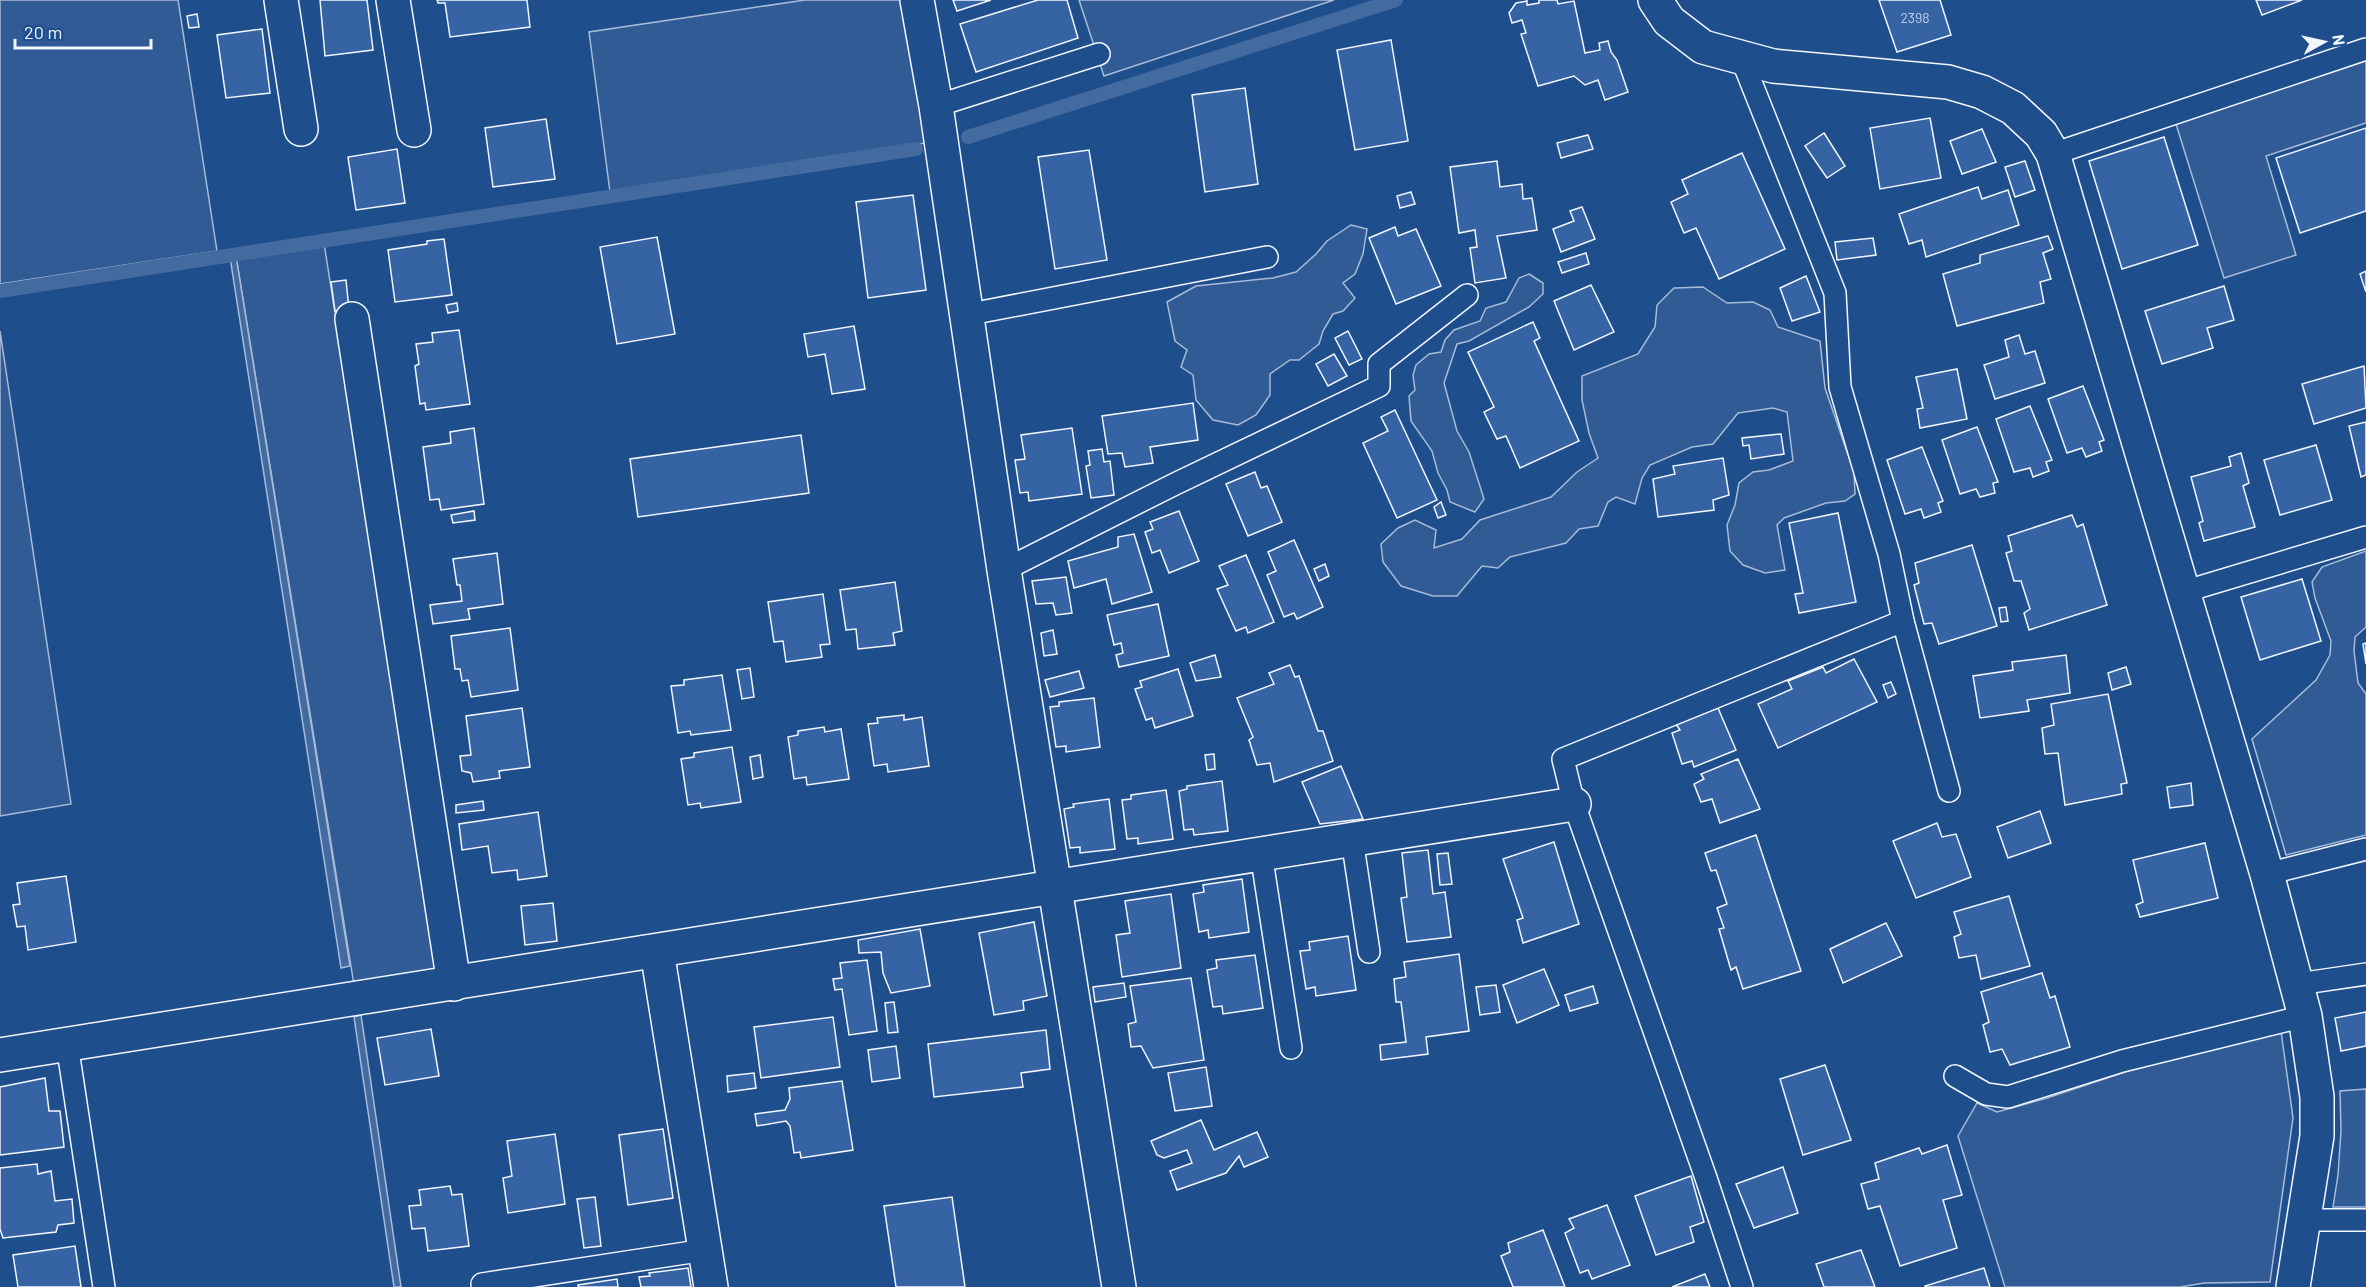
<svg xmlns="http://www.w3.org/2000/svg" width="2366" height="1287" viewBox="0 0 2366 1287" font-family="Barlow,sans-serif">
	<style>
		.built { fill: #305b95; stroke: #a8bbd7; stroke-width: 1.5 }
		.water { fill: #446ba0; stroke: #a8bbd7; stroke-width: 1.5 }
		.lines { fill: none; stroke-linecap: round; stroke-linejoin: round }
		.stream { stroke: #446ba0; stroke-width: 14 }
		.building { fill: #3563a3; stroke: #f2f6ff; stroke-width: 1.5 }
		.service-casing { stroke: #f2f6ff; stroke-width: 24 }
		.minor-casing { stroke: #f2f6ff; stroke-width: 36 }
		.tertiary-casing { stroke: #f2f6ff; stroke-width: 36 }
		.service { stroke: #1f4e8c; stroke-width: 21 }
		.minor { stroke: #1f4e8c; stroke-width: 33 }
		.tertiary { stroke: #1f4e8c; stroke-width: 33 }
		.labels { text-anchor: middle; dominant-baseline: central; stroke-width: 4.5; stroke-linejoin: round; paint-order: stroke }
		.number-label { font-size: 14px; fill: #c3d1e8 }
	</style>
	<rect width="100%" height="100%" fill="#1f4e8c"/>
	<g class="built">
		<path d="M0,0H178L217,251L0,284Z"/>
		<path d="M805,0H901L926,143L610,192L589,32Z"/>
		<path d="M1079,0H1334L1104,76Z"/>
		<path d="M2366,56V123L2266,156L2296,255L2224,278L2176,124Z"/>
		<path d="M1351,225L1367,229L1363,254L1355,274L1343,283L1355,298L1343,311L1333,314L1323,331L1319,344L1299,360H1290L1270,374V395L1256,415L1238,425L1213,420L1196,400L1193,375L1181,367L1187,350L1175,341L1167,302L1196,286L1273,278L1296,272L1316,254L1327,241Z"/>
		<path d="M324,243L438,970L354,985L236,256Z"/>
		<path d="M1529,274L1543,283V294L1529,307L1469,341L1457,344L1444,383L1457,431L1469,452L1484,499L1475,512L1450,502L1447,490L1438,473L1432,451L1411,421L1409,396L1415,390L1413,375L1416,365L1429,354L1441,352L1445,340L1454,330L1480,321L1486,308L1506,302L1519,278Z"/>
		<path d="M1703,287L1727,303L1753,302L1770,310L1778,327L1820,341L1825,388L1854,472L1855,494L1845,501L1826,503L1784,518L1777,525L1785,570L1765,573L1743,565L1730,551L1727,525L1735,505L1739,483L1753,472L1769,470L1793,461L1787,412L1773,408L1738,413L1713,444L1692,447L1650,465L1642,478L1635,504L1616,497L1608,502L1598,526L1579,529L1566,543L1510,557L1498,568L1482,566L1457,596H1433L1401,586L1383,562L1381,544L1398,528L1415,520L1436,530L1434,548L1462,539L1480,520L1551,497L1577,472L1598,458L1589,433L1582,400V376L1638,354L1655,327L1657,305L1674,288Z"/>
		<path d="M0,331L71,804L0,816Z"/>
		<path d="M2366,551V627L2355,637L2354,651L2358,683L2366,694V835L2286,855L2252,739L2316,680L2330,655L2331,641L2315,598L2312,582L2322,567Z"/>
		<path d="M2281,1031L2293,1118L2270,1282L2204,1283L2180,1287H2005L1958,1136L1977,1103L1997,1112L2047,1098L2128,1071Z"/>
		<path d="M2366,1089V1207H2333L2338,1175L2341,1131L2340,1091Z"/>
	</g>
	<g class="water">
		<path d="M236,256L350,966L341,968L230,257Z"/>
		<path d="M361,1015L401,1287H394L354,1017Z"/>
	</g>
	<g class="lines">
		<g class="stream">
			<path d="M968,137L1396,0"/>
			<path d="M0,291L916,149"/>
		</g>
	</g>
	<g class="building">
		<path d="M320,0H367L373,50L325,56Z"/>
		<path d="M437,0H527L530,27L450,37L445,3H438Z"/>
		<path d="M953,0H991L957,11Z"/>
		<path d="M1038,0H1067L1078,38L976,72L960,24Z"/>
		<path d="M1539,0H1557L1558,4L1574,1L1585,53L1600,50L1599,43L1608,41L1611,52L1617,60L1628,92L1605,100L1598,80L1585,85L1574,76L1538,86L1521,34L1526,33L1522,20L1512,23L1509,13L1516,3L1527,1V5L1539,3Z"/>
		<path d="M1879,0H1940L1951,35L1897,52Z"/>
		<path d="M2256,0H2302L2262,15Z"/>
		<path d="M197,14L199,27L189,28L187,16Z"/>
		<path d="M262,29L270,93L226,98L217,35Z"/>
		<path d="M1391,40L1408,141L1355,150L1337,50Z"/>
		<path d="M1245,88L1258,184L1205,192L1192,95Z"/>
		<path d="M1930,118L1941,178L1880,189L1870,128Z"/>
		<path d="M546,119L555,179L493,187L485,128Z"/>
		<path d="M2366,128V211L2300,233L2276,158Z"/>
		<path d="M1982,129L1996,162L1962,174L1950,141Z"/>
		<path d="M1824,133L1845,166L1827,178L1805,146Z"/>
		<path d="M1588,135L1593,149L1561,158L1557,143Z"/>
		<path d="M2164,137L2198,245L2122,269L2089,161Z"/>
		<path d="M397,149L405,203L356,210L348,157Z"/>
		<path d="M1089,150L1107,260L1055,269L1038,157Z"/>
		<path d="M1742,153L1785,249L1719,279L1696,228L1684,233L1671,202L1688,194L1682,180Z"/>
		<path d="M1497,161L1500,187L1522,184L1523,199L1532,198L1537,230L1497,236L1506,278L1475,283L1470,248L1477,247L1475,230L1459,233L1450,167Z"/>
		<path d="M2025,161L2035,190L2015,197L2005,167Z"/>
		<path d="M1978,187L1982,199L2008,190L2019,225L1926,257L1922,240L1909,244L1899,214Z"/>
		<path d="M1411,192L1415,204L1400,208L1397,196Z"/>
		<path d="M913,195L926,290L868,298L856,202Z"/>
		<path d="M1582,207L1595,239L1561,252L1553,229L1574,221L1570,211Z"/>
		<path d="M1395,227L1398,236L1416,229L1441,286L1396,304L1369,238Z"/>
		<path d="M2048,236L2053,249L2043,253L2051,279L2040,282L2044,303L1957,326L1943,274L1980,263V255Z"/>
		<path d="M657,237L675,334L617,344L600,247Z"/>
		<path d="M1873,238L1876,255L1837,260L1835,242Z"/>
		<path d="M444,239L452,295L395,302L388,250L427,244V241Z"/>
		<path d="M1586,253L1589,264L1562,273L1558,262Z"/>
		<path d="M2366,271V292L2360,274Z"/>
		<path d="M1806,276L1820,312L1792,321L1780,288Z"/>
		<path d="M346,280L349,309L335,311L331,282Z"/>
		<path d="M1591,285L1614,332L1574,350L1554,301Z"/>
		<path d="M2224,286L2234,320L2207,328L2213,348L2162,364L2145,311Z"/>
		<path d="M457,303L458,311L448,313L446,305Z"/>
		<path d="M1533,322L1540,338L1534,341L1579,441L1520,468L1506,436L1497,439L1484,412L1494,407L1468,352Z"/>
		<path d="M854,326L865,389L832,394L825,354L808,357L804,334Z"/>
		<path d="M459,330L470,404L426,410L425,403L420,404L415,366L419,364L416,344L433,342L432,333Z"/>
		<path d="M1348,331L1362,359L1349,365L1335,338Z"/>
		<path d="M2019,335L2025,354L2035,351L2045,383L1995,399L1984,365L2009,357L2005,340Z"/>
		<path d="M1334,354L1347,376L1328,386L1316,364Z"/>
		<path d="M2364,366L2366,408L2314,424L2302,384Z"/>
		<path d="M1957,369L1967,419L1920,428L1917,409L1923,408L1916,377Z"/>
		<path d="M2083,386L2104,440L2099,442L2102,451L2086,457L2082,448L2067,453L2048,399Z"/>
		<path d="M1193,403L1198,440L1150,447L1153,463L1125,467L1122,453L1108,454L1102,416Z"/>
		<path d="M2030,406L2052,460L2046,462L2049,471L2033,477L2030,468L2014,472L1996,419Z"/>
		<path d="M1395,410L1437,500L1397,518L1363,443L1388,431L1381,417Z"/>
		<path d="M2366,422V475L2361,477L2349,426Z"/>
		<path d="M1977,427L1998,482L1993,483L1995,493L1980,497L1976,489L1960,494L1942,440Z"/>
		<path d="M474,428L484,504L441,510L439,499L430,500L423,447L451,443L450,432Z"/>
		<path d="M1072,428L1082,494L1029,501L1028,492L1020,493L1015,460L1025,459L1021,435Z"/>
		<path d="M1781,434L1784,454L1751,459L1749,445L1743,446L1742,438Z"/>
		<path d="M801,435L809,493L638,517L630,459Z"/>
		<path d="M2316,445L2332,500L2280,515L2264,460Z"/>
		<path d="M1922,447L1943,501L1938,503L1941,512L1924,518L1921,509L1905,514L1887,460Z"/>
		<path d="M1102,449L1104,462L1110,461L1114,495L1091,498L1086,466L1090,465L1088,451Z"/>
		<path d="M2241,453L2249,483L2243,486L2255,527L2204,541L2199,523L2203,521L2191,477L2231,466L2229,457Z"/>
		<path d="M1723,458L1729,495L1713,500L1714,510L1658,517L1653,479L1675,474L1673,466Z"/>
		<path d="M1255,472L1261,488L1267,486L1282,522L1248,536L1226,484Z"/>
		<path d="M1441,502L1446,515L1438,518L1434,507Z"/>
		<path d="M474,511L475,520L453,523L451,515Z"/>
		<path d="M1179,511L1199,561L1169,573L1160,550L1152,553L1145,532L1153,529L1150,522Z"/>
		<path d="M1838,513L1856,602L1799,613L1795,594L1803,593L1789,523Z"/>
		<path d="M2072,515L2077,527L2083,524L2107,605L2029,630L2024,613L2030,609L2021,581H2014L2006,553L2012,551L2008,536Z"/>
		<path d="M1134,534L1152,592L1112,604L1106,579L1074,588L1068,561L1118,547V537Z"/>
		<path d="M1294,540L1323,607L1297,619L1294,613L1284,617L1267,575L1276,571L1268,552Z"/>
		<path d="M1972,545L1997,626L1939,644L1932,623L1924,624L1914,585L1919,583L1915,563Z"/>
		<path d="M497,553L503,604L468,609L470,619L433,624L430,605L462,601L460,585H457L453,559Z"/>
		<path d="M1246,555L1274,622L1248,633L1246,627L1236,631L1217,589L1228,585L1219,566Z"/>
		<path d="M1325,564L1329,576L1319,581L1314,569Z"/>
		<path d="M1066,577L1072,613L1056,615L1053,603L1036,604L1032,581Z"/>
		<path d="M2302,579L2321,641L2260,660L2241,597Z"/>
		<path d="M895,582L902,631L893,633L895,645L858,649L856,629L846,630L840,590Z"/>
		<path d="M823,594L830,644L820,645L822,657L786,662L783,641L774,642L768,602Z"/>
		<path d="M1158,604L1169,656L1119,667L1116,655L1123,653L1121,643L1114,645L1107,615Z"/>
		<path d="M2006,607L2008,621L2001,622L1999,608Z"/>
		<path d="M510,628L518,690L471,697L468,680L462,681L460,669H455L451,636Z"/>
		<path d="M1053,630L1057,654L1044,656L1041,633Z"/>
		<path d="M2366,643V664L2363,644Z"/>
		<path d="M1215,655L1221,677L1196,681L1190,663Z"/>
		<path d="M2066,655L2070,693L2027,700L2029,711L1980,718L1973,676L2013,670L2012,662Z"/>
		<path d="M1854,659L1877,702L1778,748L1758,704L1792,689L1788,681L1823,667L1826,673Z"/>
		<path d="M1290,665L1295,677L1299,676L1318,731H1323L1333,761L1274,782L1270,763L1257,765L1249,740L1253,737L1237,698L1274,684L1269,673Z"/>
		<path d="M2126,667L2131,684L2112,690L2108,673Z"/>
		<path d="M750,668L754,697L742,699L737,670Z"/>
		<path d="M1178,669L1193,716L1155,728L1152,718L1146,720L1135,689L1142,687L1140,681Z"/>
		<path d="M1079,671L1084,688L1050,697L1045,680Z"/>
		<path d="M722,675L731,730L691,735L690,731L678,733L671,686L684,685V680Z"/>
		<path d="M1891,682L1896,694L1888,698L1883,685Z"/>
		<path d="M2108,694L2127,783L2121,784L2122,794L2065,805L2058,753L2045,754L2042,728L2054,725L2051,704Z"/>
		<path d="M1094,698L1100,747L1066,752V746L1056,747L1050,707L1059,706V702Z"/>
		<path d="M522,708L530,767L499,771L500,778L473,782L471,773L462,771L460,756L471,755L466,716Z"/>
		<path d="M1718,708L1736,750L1694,767L1692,761L1682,764L1672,733L1680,730L1676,724Z"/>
		<path d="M904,715V720L922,717L929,766L888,772L887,764L874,766L868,724L878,723L877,718Z"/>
		<path d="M824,727L825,732L841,729L849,779L807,785L806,777L794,779L788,737L798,735V731Z"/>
		<path d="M732,747L741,802L701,808L700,803L688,805L681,759L694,757V753Z"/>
		<path d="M1214,754L1215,769L1207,770L1205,755Z"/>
		<path d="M760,755L763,777L753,779L750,757Z"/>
		<path d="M1738,759L1760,809L1720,823L1712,799L1701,802L1694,784L1704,779L1701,774Z"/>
		<path d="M1341,766L1363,819L1320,824L1302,782Z"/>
		<path d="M1222,781L1228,831L1194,835L1193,829L1184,830L1179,791L1187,789V786Z"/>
		<path d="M2191,783L2193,805L2170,808L2167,787Z"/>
		<path d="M1166,790L1173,839L1138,844V838L1127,839L1122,800L1131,799V795Z"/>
		<path d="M1109,799L1115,849L1080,853V847L1070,848L1064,809L1074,807L1073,804Z"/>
		<path d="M483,801L484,810L456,813V805Z"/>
		<path d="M2040,811L2051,843L2008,858L1997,827Z"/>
		<path d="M538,812L547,876L518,880L517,870L492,873L488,846L462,850L459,824Z"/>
		<path d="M1937,823L1942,837L1956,834L1971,877L1916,898L1893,841Z"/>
		<path d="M1756,835L1801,971L1743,989L1736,967L1731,970L1719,929L1724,928L1717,908L1727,904L1716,870L1711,871L1705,853Z"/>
		<path d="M1554,842L1579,924L1523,943L1517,920L1523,918L1503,859Z"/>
		<path d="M2205,843L2218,898L2140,917L2136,905L2143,902L2133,860Z"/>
		<path d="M1428,850L1433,894L1445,892L1451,937L1407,942L1401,898L1407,897L1402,853Z"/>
		<path d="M1448,853L1452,884L1440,885L1437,854Z"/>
		<path d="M66,876L76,942L28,950L25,926L17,927L13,905L20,904L17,883Z"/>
		<path d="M1242,879L1249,932L1209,938L1208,930L1199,932L1193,894L1204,892L1203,885Z"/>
		<path d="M1171,894L1181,968L1122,977L1116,935L1130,933L1125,901Z"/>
		<path d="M2009,896L2030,966L1981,979L1976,955L1959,958L1954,937L1961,934L1954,912Z"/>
		<path d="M553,903L557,941L525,945L521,906Z"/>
		<path d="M1034,922L1047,996L1023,1001L1024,1010L994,1015L979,933Z"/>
		<path d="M1886,923L1902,956L1843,983L1830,949Z"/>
		<path d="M920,929L930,986L891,993L883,973L881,952L859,953L858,940Z"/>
		<path d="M1348,936L1356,990L1316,996L1315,987L1306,989L1300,951L1310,950L1309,942Z"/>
		<path d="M1459,954L1469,1031L1426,1037L1428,1054L1381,1060L1380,1045L1406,1042L1401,1002H1396L1394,979L1406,977L1404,962Z"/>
		<path d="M1255,955L1263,1008L1223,1014L1222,1006L1213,1007L1207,970L1217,968L1216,960Z"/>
		<path d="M867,960L877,1031L849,1035L842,989L835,990L833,979L842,978L840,963Z"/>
		<path d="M1544,969L1559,1005L1517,1023L1503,985Z"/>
		<path d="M2042,973L2050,998L2055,996L2070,1047L2010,1065L2002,1049L1990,1052L1983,1025L1989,1022L1981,992Z"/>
		<path d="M1191,978L1204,1060L1153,1068L1141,1046L1131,1047L1128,1024L1136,1022L1130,986Z"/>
		<path d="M1124,983L1126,997L1095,1002L1093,987Z"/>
		<path d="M1496,985L1500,1012L1480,1015L1476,987Z"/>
		<path d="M1593,986L1598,1003L1570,1011L1565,995Z"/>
		<path d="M894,1002L898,1032L888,1033L885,1003Z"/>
		<path d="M2366,1012V1046L2341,1051L2335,1018Z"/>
		<path d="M833,1017L840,1067L761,1078L754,1027Z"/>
		<path d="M431,1029L439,1076L385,1085L377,1038Z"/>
		<path d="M1046,1030L1050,1069L1021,1073L1023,1087L934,1097L928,1044Z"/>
		<path d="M896,1046L900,1078L872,1082L868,1050Z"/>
		<path d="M1825,1065L1851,1140L1803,1155L1780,1079Z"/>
		<path d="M1206,1067L1212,1106L1175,1111L1168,1073Z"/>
		<path d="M754,1073L756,1088L728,1092L727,1076Z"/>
		<path d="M45,1078L49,1111H60L64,1147L0,1155V1087Z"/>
		<path d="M842,1081L853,1150L801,1158L800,1152L794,1153L790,1126L786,1121L757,1126L755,1114L785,1110L790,1099L789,1088Z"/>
		<path d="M1201,1120L1214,1150L1257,1132L1268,1157L1244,1167L1239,1156L1226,1173L1177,1190L1170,1171L1192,1163L1187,1150L1164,1158L1157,1155L1151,1141Z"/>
		<path d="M663,1129L673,1198L628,1205L619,1135Z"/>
		<path d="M555,1134L565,1204L508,1213L503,1178L512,1176L507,1141Z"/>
		<path d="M1947,1145L1962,1195L1943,1200L1957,1248L1900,1266L1880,1206L1868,1209L1861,1184L1879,1179L1875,1163L1919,1148L1922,1154Z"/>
		<path d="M37,1164L38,1174L51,1171L55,1201L72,1199L74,1223L58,1225L56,1232L3,1238L0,1229V1168Z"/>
		<path d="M1783,1167L1798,1213L1754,1228L1736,1184Z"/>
		<path d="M1691,1176L1704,1222L1690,1227L1694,1242L1656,1255L1635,1196Z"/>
		<path d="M450,1186L452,1195L462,1194L469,1246L428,1251L425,1228L412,1229L409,1206L421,1205L419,1190Z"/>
		<path d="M595,1197L601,1246L584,1248L577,1199Z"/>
		<path d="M952,1197L965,1287H896L884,1206Z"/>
		<path d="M1607,1205L1630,1265L1592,1279L1588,1270L1580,1273L1565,1233L1574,1228L1569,1219Z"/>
		<path d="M1543,1230L1565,1287H1513L1501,1256L1510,1252L1508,1243Z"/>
		<path d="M75,1246L81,1287H18L13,1255Z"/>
		<path d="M1861,1250L1875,1287H1824L1816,1264Z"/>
		<path d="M688,1268L691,1287H641L639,1277L650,1276L649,1273Z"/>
		<path d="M1984,1268L1990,1287H1925V1286Z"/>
		<path d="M1705,1274L1710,1287H1672Z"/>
		<path d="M617,1279L618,1287H578V1285Z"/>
	</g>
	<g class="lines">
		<defs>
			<g id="service">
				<path d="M1741,57L1835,293L1840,387L1889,554L1903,621L1949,791"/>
				<path d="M936,106L1099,54"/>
				<path d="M2053,154L2366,49"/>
				<path d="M965,315L1267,257"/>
				<path d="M1004,570L1175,484L1379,386V364L1467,295"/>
				<path d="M2183,592L2366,537"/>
				<path d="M1352,839L1369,952"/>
				<path d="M1261,853L1291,1048"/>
				<path d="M2267,874L2366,849"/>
				<path d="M2298,984L2366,974"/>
				<path d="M67,1044L104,1287"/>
				<path d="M1955,1076L1986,1094L2008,1097L2122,1061L2305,1016"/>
				<path d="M2304,1220H2366"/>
				<path d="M482,1284L705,1250"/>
				<path d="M1742,1287L1706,1178L1574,804L1563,759L1903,621"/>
			</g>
			<g id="minor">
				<path d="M281,0L301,129"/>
				<path d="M393,0L414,130"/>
				<path d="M917,0L936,106L1004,570L1119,1287"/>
				<path d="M352,319L454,984"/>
				<path d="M657,951L711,1287"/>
				<path d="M0,1055L1574,804"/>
			</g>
			<path id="tertiary" d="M1655,0L1669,21L1703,47L1773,66L1948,82L1982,92L2013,108L2041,134L2053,154L2267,874L2305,1016L2317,1097V1136L2293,1287"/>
		</defs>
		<use href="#service" class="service-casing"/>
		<use href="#minor" class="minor-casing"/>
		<use href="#tertiary" class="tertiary-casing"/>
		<use href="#service" class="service"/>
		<use href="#minor" class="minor"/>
		<use href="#tertiary" class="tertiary"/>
	</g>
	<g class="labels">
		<g class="number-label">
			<text x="1915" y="17">2398</text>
		</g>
	</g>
	<g transform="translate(2324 42) rotate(82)" stroke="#1f4e8c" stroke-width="4.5" paint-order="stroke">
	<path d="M0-4.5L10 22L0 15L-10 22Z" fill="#f2f6ff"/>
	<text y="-9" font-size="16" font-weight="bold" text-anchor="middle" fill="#f2f6ff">N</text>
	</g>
	<path d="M15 39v9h136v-9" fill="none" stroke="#f2f6ff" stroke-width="3"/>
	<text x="24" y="39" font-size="18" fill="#f2f6ff" stroke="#1f4e8c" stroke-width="4.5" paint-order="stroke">20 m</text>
</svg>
